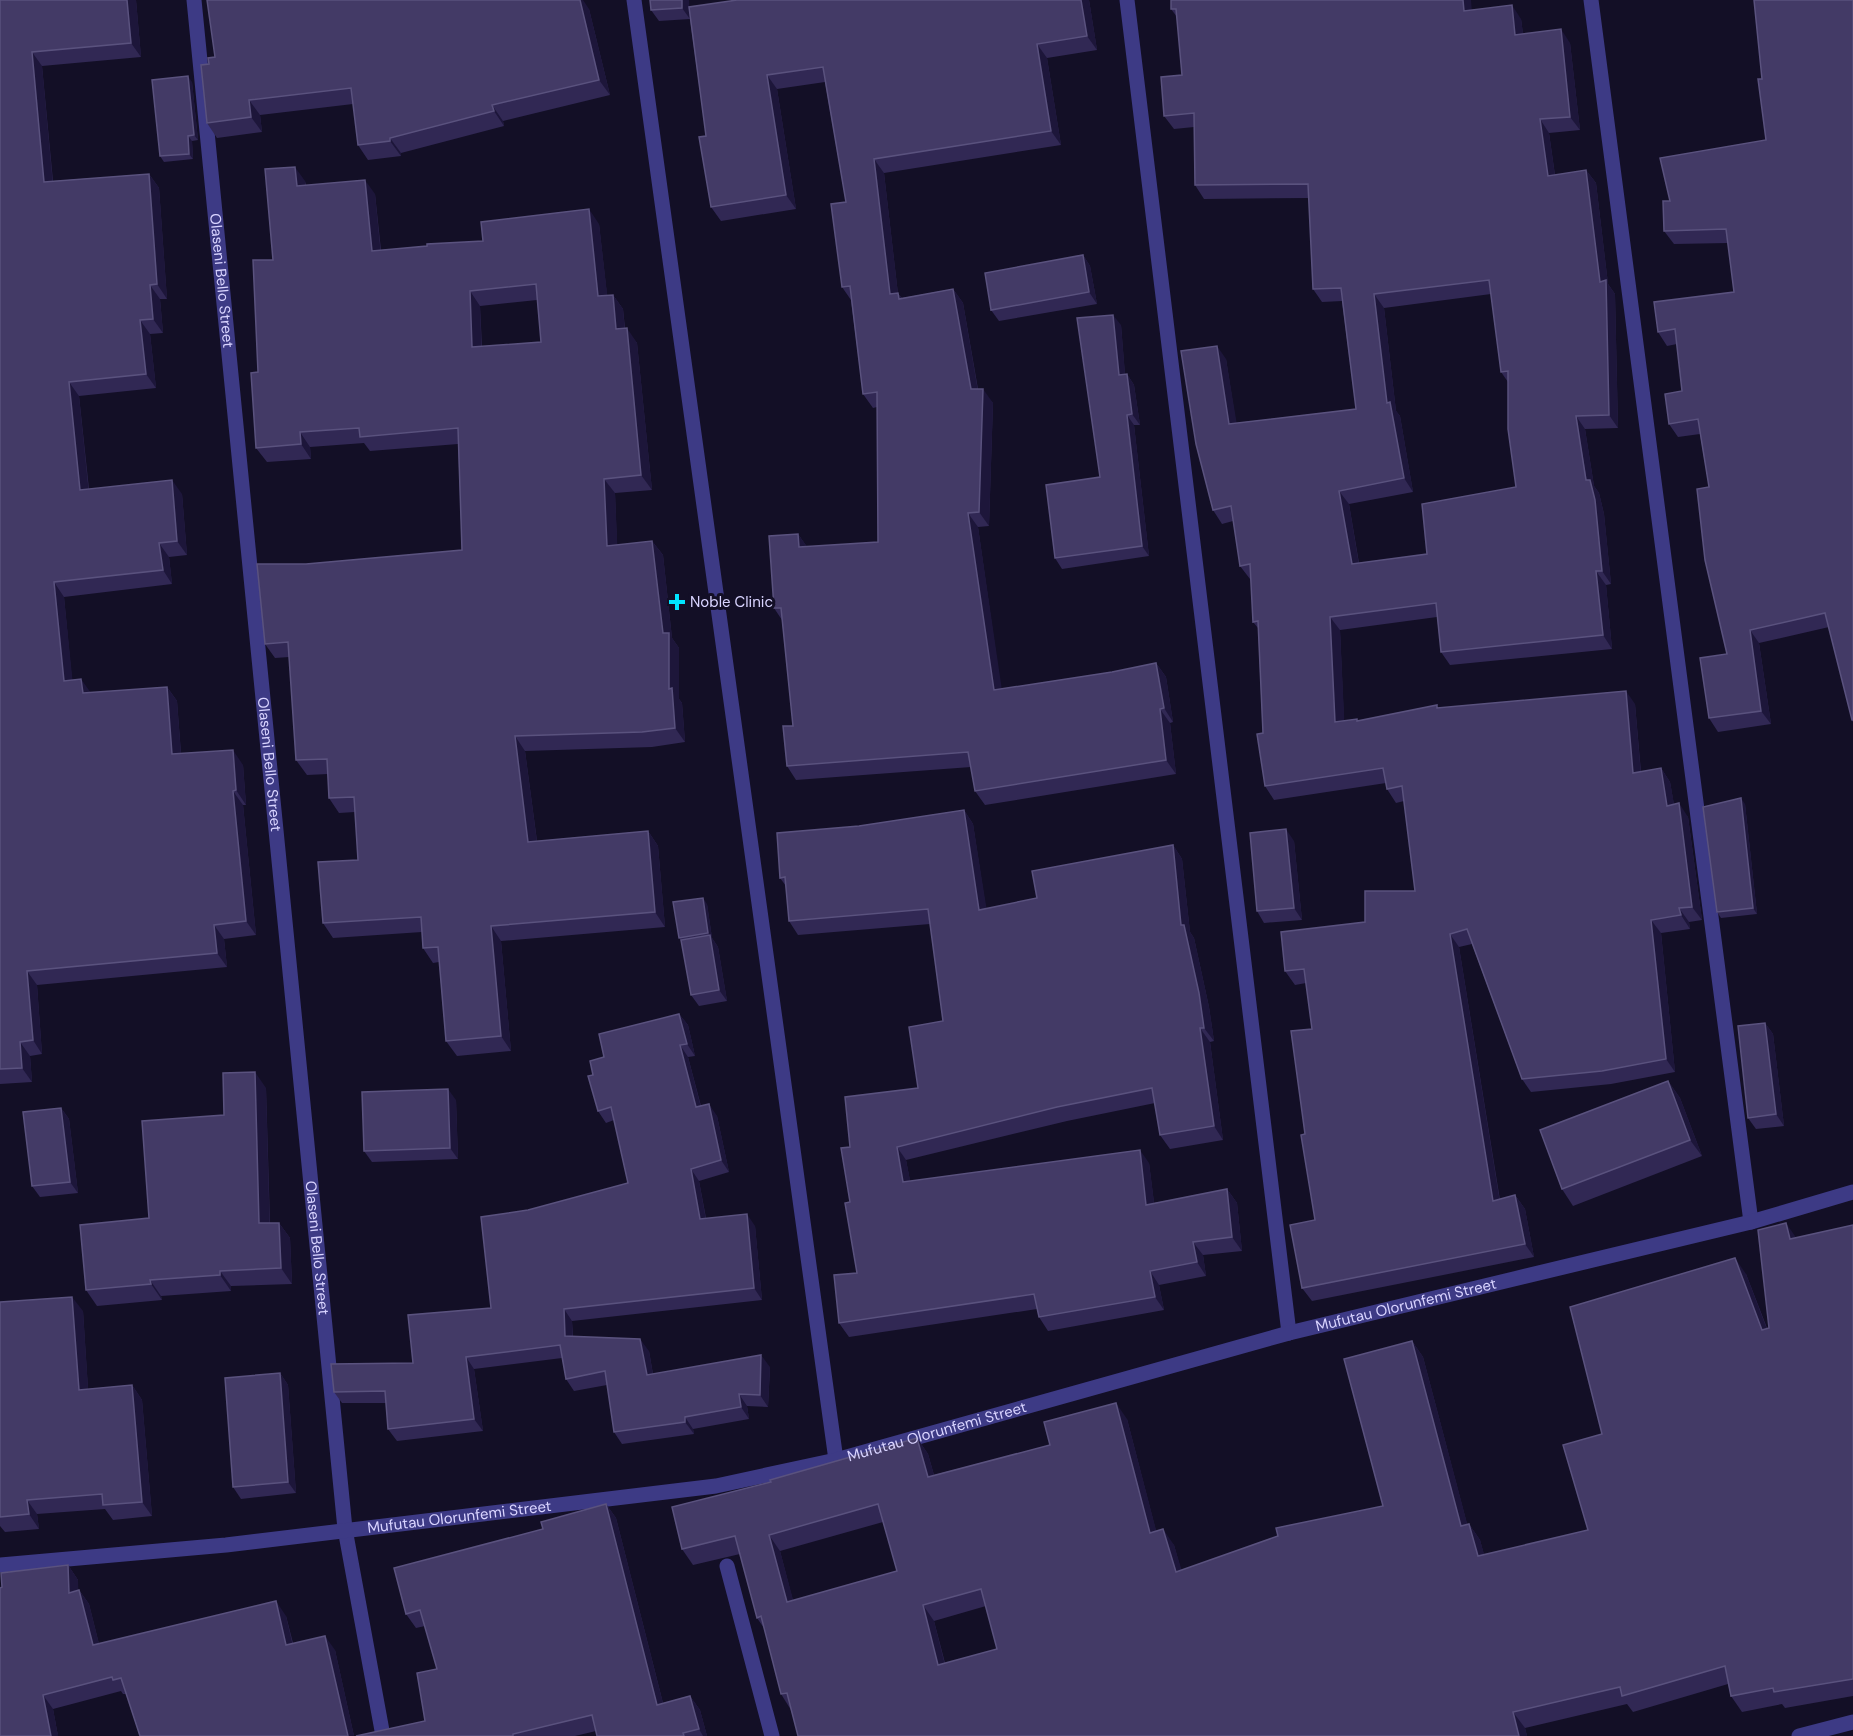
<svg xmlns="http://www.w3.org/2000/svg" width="1853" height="1736" viewBox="0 0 1853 1736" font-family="'DM Sans',sans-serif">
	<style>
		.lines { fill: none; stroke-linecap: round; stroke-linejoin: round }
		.lane { stroke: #3d3a85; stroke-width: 15 }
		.street { stroke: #3d3a85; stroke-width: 15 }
		.wall { fill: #312854; fill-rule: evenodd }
		.shaded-wall { fill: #1d163a }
		.building { fill: #433a66; stroke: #5a527e; stroke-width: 1.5; fill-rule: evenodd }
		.poi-dot { fill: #00e5ff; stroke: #130f26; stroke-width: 2 }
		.labels { text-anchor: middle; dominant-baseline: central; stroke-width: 6; stroke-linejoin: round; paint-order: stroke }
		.street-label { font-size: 15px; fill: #d9d4ff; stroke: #130f26 }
		.poi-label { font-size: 15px; fill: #d9d4ff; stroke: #130f26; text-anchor: start }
	</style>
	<rect width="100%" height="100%" fill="#130f26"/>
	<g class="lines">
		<path class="lane" d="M345,1529L383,1736"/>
		<g class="street">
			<path id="s1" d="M194,0L345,1529"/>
			<path d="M634,0L836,1460"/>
			<path d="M1127,0L1289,1333"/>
			<path d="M1591,0L1751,1222"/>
			<path id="s2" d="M0,1565L226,1545L716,1486L836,1460L1289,1333L1751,1222L1853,1192"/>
			<path d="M727,1566L772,1736"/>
			<path d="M1799,1736L1853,1722"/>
		</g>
	</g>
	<g class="wall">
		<path d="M0,0H136L141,57L42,66L53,181L149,174L159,188L167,299H160L163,333L150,334L156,388L79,396L89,489L182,494L187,555L169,557L172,584L64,597L72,680L91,693L167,687L177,701L181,753L243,765L246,805H243L256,935L224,939L227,967L37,985L42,1054L30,1056L32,1082L0,1084Z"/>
		<path d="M689,0V7L737,0H1089L1097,50L1047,58L1061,145L884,173L898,294L902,298L953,289L963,303L978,389L993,403L989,526L978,527L1001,689L1112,672L1156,663L1166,677L1173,722L1170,723L1176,774L985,805L975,791L971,767L796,780L787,766L793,726L782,620L774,608L798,534L807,547L878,542L877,407L873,408L863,394L851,300L842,287L846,202L825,82L777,89L796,209L721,221L711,207L706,136L690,19L659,21L651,10Z"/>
		<path d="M1853,0V722L1852,720L1829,627L1759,643L1771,724L1718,732L1709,718L1727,654L1709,487L1700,434L1678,437L1669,424L1682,391L1677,344L1667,346L1658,332L1734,292L1728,243L1674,244L1664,231L1670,201L1766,140L1762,79Z"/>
		<path d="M589,9L610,95L503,121L504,126L401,153V156L368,160L358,145L353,104L260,115L262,132L217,138L207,123L209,64L215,57Z"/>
		<path d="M1171,9L1472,10L1521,19L1523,34L1570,43L1580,130L1549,133L1555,175L1586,170L1596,183L1608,284L1615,294L1618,428L1585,429L1594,486L1599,493L1604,514L1611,584L1606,585L1612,649L1450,665L1441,652L1437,617L1340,630L1344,721H1358L1438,708L1635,704L1641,772L1661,768L1670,782L1674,805L1688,817L1702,920L1689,922L1690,929L1661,933L1675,1072L1611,1084L1531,1092L1522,1079L1472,944L1459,947L1500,1200L1515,1195L1525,1209L1534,1257L1312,1301L1302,1288L1315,1220L1305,1134L1312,1029L1306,983L1295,985L1285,971L1415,891L1404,801L1396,803L1387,789L1386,783L1274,800L1265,786L1258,628L1253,622L1251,579H1250L1240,566L1233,521L1222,524L1213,510L1226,359L1236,423L1356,409L1342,301L1322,302L1313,289L1309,198L1204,199L1195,185L1194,127L1174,129L1164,116L1182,75L1177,17ZM1491,294L1501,372L1508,382L1516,487L1427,554L1359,563L1349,504L1413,492L1400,416L1396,411L1384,308Z"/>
		<path d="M192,82L198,140L192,141L193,159L164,162L160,156Z"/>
		<path d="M305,181L306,185L375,194L381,250L483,241L599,224L607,295H613L623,309L625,328L637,343L652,490L615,493L617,545L652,541L663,555L672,638L679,648V699L682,703L685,742L652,747L525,751L537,841L648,831L658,846L665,927L501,941L511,1051L457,1056L446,1041L439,962L433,963L423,948L422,932L333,938L323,923L358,860L355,812L339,813L329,798L328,774L307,775L296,760L289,657L275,658L265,644L306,564L462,550L458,444L370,451L364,443L310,447L311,459L267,462L256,448L258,372L273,260ZM537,300L541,342L482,347L480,306Z"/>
		<path d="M1083,255L1090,266L1097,304L999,321L991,310Z"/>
		<path d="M1121,325L1125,375L1127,374L1134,385L1140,425H1134L1149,556L1062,569L1055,558L1100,477Z"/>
		<path d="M1745,804L1757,914L1721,918L1717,912Z"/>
		<path d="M964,810L973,824L986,909L1037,898L1173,845L1182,859L1190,932L1194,938L1209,1007L1214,1041L1210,1042L1223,1140L1170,1149L1160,1135L1155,1103L1067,1121L906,1160L910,1181L1149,1163L1154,1203L1227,1189L1237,1203L1242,1251L1203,1255L1206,1276L1159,1285L1164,1310L1048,1331L1039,1317L1037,1309L849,1337L839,1323L857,1273L850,1202V1147L918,1088L943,1021L930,924L798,935L789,921L786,886L780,878L859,826Z"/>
		<path d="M1294,841L1302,920L1264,923L1257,911Z"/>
		<path d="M707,904L712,938L718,947L727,1001L699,1006L691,995L682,942L679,938Z"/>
		<path d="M679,1014L688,1025L695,1056L688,1057L701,1106L717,1116L729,1172L699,1181L706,1218L755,1226L762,1300L572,1321L573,1336L649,1351L653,1374L770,1367L768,1407L747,1406L749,1419L693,1429L694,1434L622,1444L614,1432L607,1385L574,1391L566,1379L562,1358L474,1369L483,1431L397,1441L388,1429L386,1403H342L334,1392L413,1363L491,1308L528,1210L628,1183L614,1120L606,1123L598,1111L593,1075L604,1057Z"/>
		<path d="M1765,1023L1773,1034L1784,1126L1756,1129L1748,1118Z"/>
		<path d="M1668,1081L1680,1098L1702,1156L1573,1206L1562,1189Z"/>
		<path d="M266,1088L270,1223H279L290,1238L292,1284L231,1286V1291L161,1296L162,1300L97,1306L86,1290L149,1218L224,1115Z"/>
		<path d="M456,1100L458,1159L372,1162L364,1151Z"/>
		<path d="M61,1108L69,1119L78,1193L40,1197L32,1186Z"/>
		<path d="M1853,1225V1696L1785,1708L1782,1704L1742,1712L1731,1696L1728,1684L1633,1712L1627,1704L1525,1728L1527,1736H798L791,1710L781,1694L764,1628L757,1618L740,1554L693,1565L682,1549L771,1482L917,1438L928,1454L934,1475L1050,1445L1127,1419L1156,1531L1174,1545L1181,1570L1383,1506L1412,1341L1423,1357L1467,1524H1469L1480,1540L1484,1555L1588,1530L1602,1434L1746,1274L1767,1328H1769L1796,1238ZM883,1522L897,1571L793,1601L780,1551ZM986,1606L997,1649L945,1663L934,1621Z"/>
		<path d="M0,1302L83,1311L88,1389L132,1385L142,1400L152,1516L113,1520L105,1509L37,1514L39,1529L5,1532L0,1526Z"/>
		<path d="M280,1373L288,1385L296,1493L241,1499L233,1487Z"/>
		<path d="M606,1504L616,1518L663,1703L690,1696L700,1710L707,1736H597L596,1731L575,1736H356L425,1721L437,1669L425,1626L416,1628L406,1614L543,1529Z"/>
		<path d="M68,1565L78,1580V1590H79L89,1604L99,1644L286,1616L293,1643L335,1650L354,1736L126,1694H123L121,1691L53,1709L58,1736L2,1587Z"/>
	</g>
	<g class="shaded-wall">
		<path d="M127,0H136L141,57L131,43Z"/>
		<path d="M580,0H583L589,9L610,95L599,80Z"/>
		<path d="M682,0H689L690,19L682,8Z"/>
		<path d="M1081,0H1089L1097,50L1087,36Z"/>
		<path d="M1463,0H1471L1473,25L1464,11Z"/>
		<path d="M1512,5L1521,19L1525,48L1515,35Z"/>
		<path d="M1561,29L1570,43L1580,130L1570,117Z"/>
		<path d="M1037,44L1047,58L1061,145L1051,131Z"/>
		<path d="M32,52L42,66L54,196L44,182Z"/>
		<path d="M767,75L777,89L796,209L786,195Z"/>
		<path d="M188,76L192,82L198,140L194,135Z"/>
		<path d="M249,100L260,115L262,132L251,117Z"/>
		<path d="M492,105L503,121L504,126L494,111Z"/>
		<path d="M1540,119L1549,133L1557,190L1548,176Z"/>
		<path d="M188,136L192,141L193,159L189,154Z"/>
		<path d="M390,138L401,153V156L390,141Z"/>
		<path d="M874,159L884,173L898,294L908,307L890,294Z"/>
		<path d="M295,167L305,181L307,201L297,186Z"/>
		<path d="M1586,170L1596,183L1608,284L1615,294L1618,428L1609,415L1600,282Z"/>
		<path d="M149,174L159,188L167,299L157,284Z"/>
		<path d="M365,180L375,194L382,266L372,251Z"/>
		<path d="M589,209L599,224L609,310L598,296Z"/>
		<path d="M1083,255L1090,266L1097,304L1089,292Z"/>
		<path d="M150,285L160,299L163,333L153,319Z"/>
		<path d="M953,289L963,303L980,403L971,389Z"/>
		<path d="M470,291L480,306L482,362L472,347Z"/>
		<path d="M1374,294L1384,308L1396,411L1400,416L1413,492L1404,478L1387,403Z"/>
		<path d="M613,295L623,309L626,344L616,329Z"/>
		<path d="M1113,315L1121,325L1126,386L1119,375Z"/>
		<path d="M140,320L150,334L156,388L146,374Z"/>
		<path d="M627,328L637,343L652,490L641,475Z"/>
		<path d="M1217,346L1226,359L1239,437L1229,424Z"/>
		<path d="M1127,374L1134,385L1140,425L1132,414Z"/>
		<path d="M69,382L79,396L90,504L80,490Z"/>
		<path d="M983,389L993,403L989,526L979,512Z"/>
		<path d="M1127,415L1134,425L1149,556L1142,546Z"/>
		<path d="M1576,416L1585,429L1594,486L1599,493L1604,514L1611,584L1602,571Z"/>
		<path d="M300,432L310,447L311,459L301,444Z"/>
		<path d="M604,479L615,493L618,561L607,546Z"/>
		<path d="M172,480L182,494L187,555L177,541Z"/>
		<path d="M1339,491L1349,504L1361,577L1352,564Z"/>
		<path d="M968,513L978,527L1004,704L994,690Z"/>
		<path d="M798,534L808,548L799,547Z"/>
		<path d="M652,541L663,555L672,638L679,648V699L682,703L685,742L675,728L669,689Z"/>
		<path d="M159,543L169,557L172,584L163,570Z"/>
		<path d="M1596,571L1606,585L1612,649L1603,635Z"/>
		<path d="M54,582L64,597L74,695L64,681Z"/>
		<path d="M1330,617L1340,630L1345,735L1335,722Z"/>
		<path d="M1750,630L1759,643L1771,724L1761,711Z"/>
		<path d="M1156,663L1166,677L1173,722L1164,708Z"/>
		<path d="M81,679L91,693H83Z"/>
		<path d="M167,687L177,701L182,768L172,754Z"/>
		<path d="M1626,691L1635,704L1642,787L1633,773Z"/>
		<path d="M1160,709L1170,723L1176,774L1166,760Z"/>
		<path d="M515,736L525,751L539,857L528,842Z"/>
		<path d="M233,750L243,765L246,805L236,790Z"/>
		<path d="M1661,768L1670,782L1677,820L1667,806Z"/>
		<path d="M233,791L243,805L256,935L246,921Z"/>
		<path d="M1741,798L1745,804L1757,914L1753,908Z"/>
		<path d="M1679,803L1688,817L1702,920L1692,907Z"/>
		<path d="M964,810L973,824L989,924L979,910Z"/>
		<path d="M1286,829L1294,841L1302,920L1294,908Z"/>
		<path d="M648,831L658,846L665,927L655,912Z"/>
		<path d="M1173,845L1182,859L1190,932L1194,938L1209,1007L1214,1041L1204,1028L1181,925Z"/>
		<path d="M703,898L707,904L712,938L718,947L727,1001L719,990L710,936L708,933Z"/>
		<path d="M1679,908L1689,922L1690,929L1681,915Z"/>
		<path d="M1651,920L1661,933L1675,1072L1666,1059Z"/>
		<path d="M214,925L224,939L227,967L217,953Z"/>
		<path d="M491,926L501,941L511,1051L501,1036Z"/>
		<path d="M1450,934L1459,947L1502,1215L1493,1201Z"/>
		<path d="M27,971L37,985L42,1054L33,1040Z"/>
		<path d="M679,1014L688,1025L695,1056L687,1044Z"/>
		<path d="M1765,1023L1773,1034L1784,1126L1776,1114Z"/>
		<path d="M1200,1028L1210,1042L1223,1140L1214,1126Z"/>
		<path d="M20,1042L30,1056L32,1082L22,1068Z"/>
		<path d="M680,1045L688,1057L704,1119L696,1107Z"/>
		<path d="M255,1072L266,1088L270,1239L259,1223Z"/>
		<path d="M1668,1081L1680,1098L1702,1156L1690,1140Z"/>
		<path d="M448,1089L456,1100L458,1159L450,1148Z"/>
		<path d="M709,1104L717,1116L729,1172L721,1160Z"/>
		<path d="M61,1108L69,1119L78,1193L70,1182Z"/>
		<path d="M897,1147L906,1160L913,1195L903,1182Z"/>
		<path d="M1140,1150L1149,1163L1156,1218L1146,1205Z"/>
		<path d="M691,1169L699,1181L708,1231L700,1219Z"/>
		<path d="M1227,1189L1237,1203L1242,1251L1232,1237Z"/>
		<path d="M1515,1195L1525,1209L1534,1257L1525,1244Z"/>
		<path d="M747,1214L755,1226L762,1300L754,1288Z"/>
		<path d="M279,1223L290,1238L292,1284L281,1268Z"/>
		<path d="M1786,1223L1797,1239H1790Z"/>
		<path d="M1193,1242L1203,1255L1206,1276L1197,1262Z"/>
		<path d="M1735,1258L1746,1274L1773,1345L1762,1330Z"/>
		<path d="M220,1271L231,1286V1291L220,1275Z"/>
		<path d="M1150,1271L1159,1285L1164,1310L1155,1297Z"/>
		<path d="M150,1280L161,1296L162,1300L151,1284Z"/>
		<path d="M72,1297L83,1311L89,1404L79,1390Z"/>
		<path d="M564,1309L572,1321L573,1348L565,1336Z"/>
		<path d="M640,1339L649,1351L655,1387L647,1375Z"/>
		<path d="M1412,1341L1423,1357L1472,1542L1461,1526Z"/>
		<path d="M761,1355L770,1367L768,1407L760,1395Z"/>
		<path d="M466,1357L474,1369L483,1431L474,1419Z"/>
		<path d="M280,1373L288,1385L296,1493L288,1482Z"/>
		<path d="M132,1385L142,1400L152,1516L142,1502Z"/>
		<path d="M739,1394L747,1406L749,1419L741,1407Z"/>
		<path d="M1116,1403L1127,1419L1161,1549L1150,1533Z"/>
		<path d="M685,1417L693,1429L694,1434L685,1422Z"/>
		<path d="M917,1438L928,1454L939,1493L928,1477Z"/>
		<path d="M27,1500L37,1514L39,1529L29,1514Z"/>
		<path d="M606,1504L616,1518L667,1719L657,1705Z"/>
		<path d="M1469,1524L1480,1540L1489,1572L1478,1556Z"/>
		<path d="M1163,1529L1174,1545L1187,1588L1176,1572Z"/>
		<path d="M769,1535L780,1551L798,1618L787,1602Z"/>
		<path d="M68,1565L78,1580L79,1607L69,1593Z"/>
		<path d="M79,1590L89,1604L103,1660L93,1645Z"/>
		<path d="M276,1601L286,1616L296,1659L286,1645Z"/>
		<path d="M923,1605L934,1621L949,1681L938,1665Z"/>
		<path d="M325,1636L335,1650L354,1736H348Z"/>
		<path d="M43,1695L53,1709L58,1736H51Z"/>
		<path d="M690,1696L700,1710L707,1736H703L699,1729Z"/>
		<path d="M1513,1712L1525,1728L1527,1736H1519Z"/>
	</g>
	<g class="building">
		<path d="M0,0H127L131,43L32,52L44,182L149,174L157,284L150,285L153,319L140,320L146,374L69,382L80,490L172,480L177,541L159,543L163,570L54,582L64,681L81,679L83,693L167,687L172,754L233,750L236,790L233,791L246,921L214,925L217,953L27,971L33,1040L20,1042L22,1068L0,1069Z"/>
		<path d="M207,0H580L599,80L492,105L494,111L390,138V141L358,145L351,88L249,100L251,117L207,123L201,65L209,64L208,58L215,57Z"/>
		<path d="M650,0H682V8L651,10Z"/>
		<path d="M737,0H1081L1087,36L1037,44L1051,131L874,159L890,294L898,293L899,299L953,289L971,389H983L979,512L968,513L994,690L1112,672L1156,663L1164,708L1160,709L1166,760L975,791L968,752L787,766L783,726H793L781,608H774L769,536L798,534L799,547L878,542L877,392L863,394L850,286L842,287L831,204L846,202L823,67L767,75L786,195L711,207L699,137L706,136L689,7Z"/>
		<path d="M1171,0H1463L1464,11L1512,5L1515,35L1561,29L1570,117L1540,119L1548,176L1586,170L1600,282L1606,280L1609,415L1576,416L1586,480H1590L1595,500L1602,571H1596L1603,635L1441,652L1436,603L1330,617L1335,722L1357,719V721L1437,705V708L1626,691L1633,773L1661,768L1667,806L1679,803L1692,907L1679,908L1681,915L1651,920L1666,1059L1602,1071L1522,1079L1467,929L1450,934L1493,1201L1515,1195L1525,1244L1302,1288L1290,1225L1315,1220L1301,1135L1305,1134L1291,1031L1312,1029L1304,969L1285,971L1281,932L1365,922V891H1415L1402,786L1387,789L1383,768L1265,786L1257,734L1263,733L1258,621L1253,622L1250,564L1240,566L1231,506L1213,510L1196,444L1181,351L1217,346L1229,424L1356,409L1341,288L1313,289L1308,184L1195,185L1194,113L1164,116L1161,77L1182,75L1176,9H1171ZM1489,280L1501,372L1508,371V429L1516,487L1422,504L1427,554L1352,564L1339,491L1404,478L1390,402L1387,403L1374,294Z"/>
		<path d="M1754,0H1853V720H1852L1825,613L1750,630L1761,711L1709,718L1700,658L1727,654L1705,560L1697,489L1709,487L1698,419L1669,424L1665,394L1682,391L1675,329L1658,332L1654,302L1734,292L1726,229L1664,231L1663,201H1670L1660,158L1766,140L1758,79H1762Z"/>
		<path d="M188,76L194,135L188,136L189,154L160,156L152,80Z"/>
		<path d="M295,167L297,186L365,180L372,251L427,246V244L483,241L481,222L589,209L598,296L613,295L616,329L627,328L641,475L604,479L607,546L652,541L663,633H669V689L672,688L675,728L642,732L515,736L528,842L648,831L655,912L491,926L501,1036L446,1041L438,947L423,948L421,917L323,923L318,862L358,860L354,797L329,798L327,759L296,760L288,642L265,644L257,564H306L462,550L458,428L360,437L359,428L300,432L301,444L256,448L251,373L258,372L253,260H273L265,169ZM536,284L541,342L472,347L470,291Z"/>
		<path d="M1083,255L1089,292L991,310L985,273Z"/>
		<path d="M1113,315L1119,375L1127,374L1132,414L1127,415L1142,546L1055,558L1046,485L1100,477L1077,318Z"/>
		<path d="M1741,798L1753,908L1717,912L1703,807Z"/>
		<path d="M964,810L979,910L1037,898L1032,871L1173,845L1181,925H1184L1199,993L1204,1028H1200L1214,1126L1160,1135L1152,1088L1057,1107L897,1147L903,1182L1140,1150L1146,1205L1227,1189L1232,1237L1193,1242L1197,1262L1150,1271L1155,1297L1039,1317L1034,1294L839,1323L834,1275L857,1273L845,1203L850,1202L841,1148L850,1147L845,1097L918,1088L909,1027L943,1021L928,909L789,921L785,877L780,878L777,833L859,826Z"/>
		<path d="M1286,829L1294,908L1257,911L1250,833Z"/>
		<path d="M703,898L708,933L679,938L673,902Z"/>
		<path d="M710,935L719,990L691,995L681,940Z"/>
		<path d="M679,1014L687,1044L680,1045L696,1107L709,1104L721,1160L691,1169L700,1219L747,1214L754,1288L564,1309L565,1336L640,1339L647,1375L761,1355L760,1395L739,1394L741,1407L685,1417V1422L614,1432L605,1371L566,1379L560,1345L466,1357L474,1419L388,1429L385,1391L334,1392L331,1364L413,1363L408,1315L491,1308L481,1217L528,1210L628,1183L611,1107L598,1111L588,1076L593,1075L590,1061L604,1057L599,1034Z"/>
		<path d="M1765,1023L1776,1114L1748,1118L1738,1026Z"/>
		<path d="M255,1072L259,1223H279L281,1268L220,1271V1275L150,1280L151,1284L86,1290L80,1225L149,1218L142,1121L224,1115L223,1073Z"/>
		<path d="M1668,1081L1690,1140L1562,1189L1540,1130Z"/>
		<path d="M448,1089L450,1148L364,1151L362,1092Z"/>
		<path d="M61,1108L70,1182L32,1186L23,1112Z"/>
		<path d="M1786,1223L1790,1239L1853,1225V1679L1774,1692L1773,1688L1731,1696L1725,1666L1622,1696L1620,1687L1513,1712L1519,1736H798L787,1693L781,1694L761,1616L757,1618L735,1536L682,1549L672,1507L771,1482L770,1480L917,1438L928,1477L1050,1445L1044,1422L1116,1403L1150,1533L1163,1529L1176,1572L1278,1536L1276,1528L1383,1506L1344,1359L1412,1341L1461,1526L1469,1524L1478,1556L1588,1530L1563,1445L1602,1434L1570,1307L1735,1258L1762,1330L1769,1328L1758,1230ZM878,1504L897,1571L787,1602L769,1535ZM981,1589L997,1649L938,1665L923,1605Z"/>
		<path d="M72,1297L79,1390L132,1385L142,1502L103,1505L102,1494L27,1500L29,1514L0,1517V1302Z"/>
		<path d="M280,1373L288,1482L233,1487L225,1378Z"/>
		<path d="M606,1504L657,1705L690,1696L699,1729L683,1733L684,1736H597L592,1715L513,1734V1736H356L425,1721L417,1673L437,1669L420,1610L406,1614L394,1568L543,1529L541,1522Z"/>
		<path d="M68,1565L69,1593L79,1590L93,1645L276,1601L286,1645L325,1636L348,1736H140L121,1678L113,1680L112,1677L43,1695L51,1736H0V1588L2,1587L1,1573Z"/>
	</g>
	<path class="poi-dot" d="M674 593h6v6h6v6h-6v6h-6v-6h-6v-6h6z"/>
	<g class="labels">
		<g class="street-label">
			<text stroke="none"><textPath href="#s1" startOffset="282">Olaseni Bello Street</textPath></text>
			<text stroke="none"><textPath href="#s1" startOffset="768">Olaseni Bello Street</textPath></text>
			<text stroke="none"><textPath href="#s1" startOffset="1254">Olaseni Bello Street</textPath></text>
			<text stroke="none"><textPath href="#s2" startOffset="1434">Mufutau Olorunfemi Street</textPath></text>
			<text stroke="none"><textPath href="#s2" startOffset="948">Mufutau Olorunfemi Street</textPath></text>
			<text stroke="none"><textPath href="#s2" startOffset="462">Mufutau Olorunfemi Street</textPath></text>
		</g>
		<g class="poi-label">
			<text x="690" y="602">Noble Clinic</text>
		</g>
	</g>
</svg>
